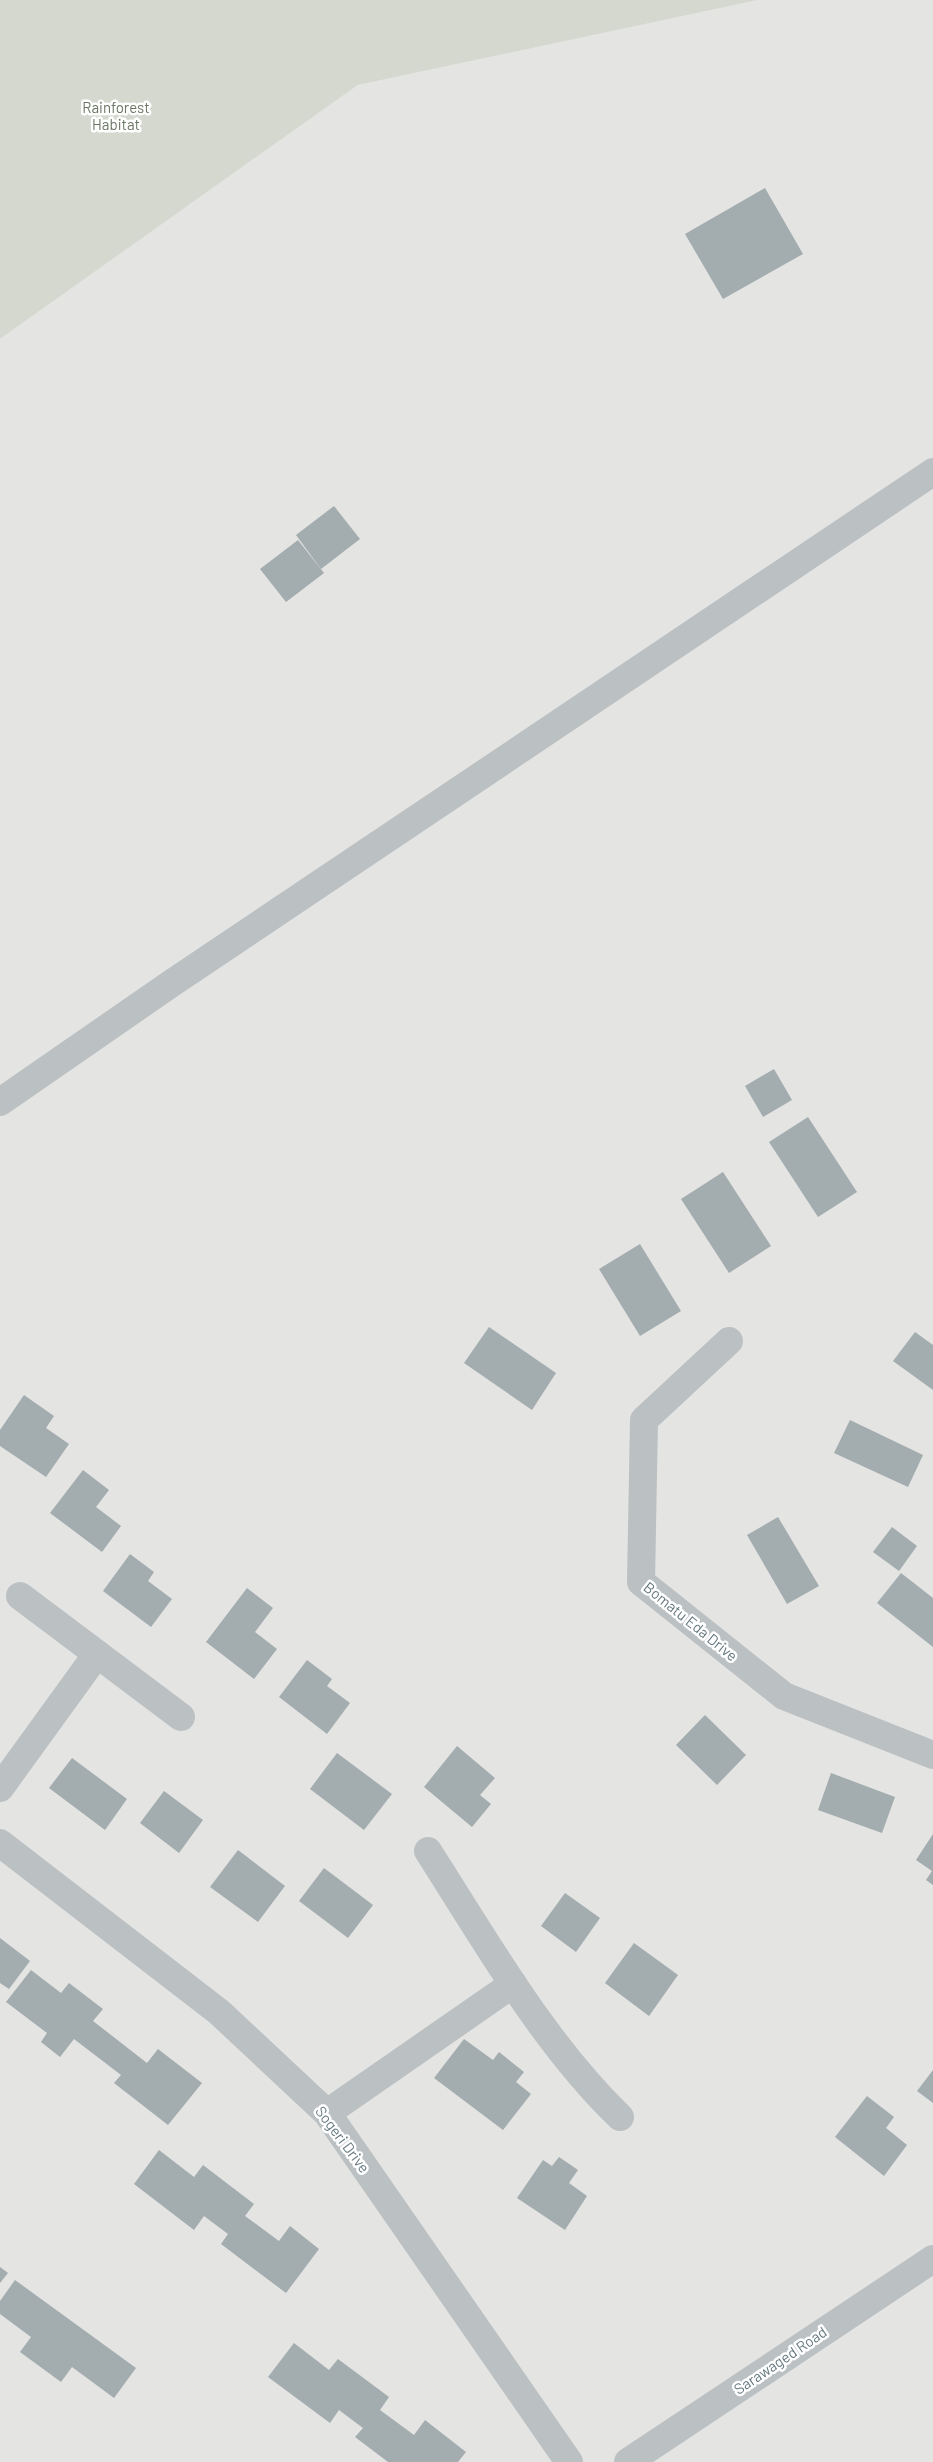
<svg xmlns="http://www.w3.org/2000/svg" width="933" height="2462" viewBox="0 0 933 2462" font-family="Barlow,sans-serif">
	<style>
		.built { fill: #e4e4e3 }
		.green { fill: #d4d8cf }
		.building { fill: #a3acaf }
		.lines { fill: none; stroke-linecap: round; stroke-linejoin: round }
		.minor { stroke: #bbc0c2; stroke-width: 28 }
		.labels { text-anchor: middle; dominant-baseline: central; stroke-width: 5; stroke-linejoin: round; paint-order: stroke }
		.park-label { font-size: 15px; fill: #6a7663; stroke: #fff }
		.street-label { font-size: 15px; fill: #65787f; stroke: #fff }
	</style>
	<rect width="100%" height="100%" fill="#f3f3f0"/>
	<path class="built" d="M758,0H933V2462H0V339L358,85Z"/>
	<path class="green" d="M0,0H758L358,85L0,339Z"/>
	<g class="building">
		<path d="M765,188L803,254L723,299L685,234Z"/>
		<path d="M334,506L360,539L321,569L296,535Z"/>
		<path d="M298,540L324,573L286,602L260,569Z"/>
		<path d="M774,1069L792,1100L763,1117L745,1086Z"/>
		<path d="M808,1117L857,1192L818,1217L769,1142Z"/>
		<path d="M723,1172L771,1246L729,1273L681,1199Z"/>
		<path d="M640,1244L681,1311L640,1336L599,1269Z"/>
		<path d="M489,1327L556,1373L532,1410L464,1363Z"/>
		<path d="M915,1332L933,1345V1390L893,1361Z"/>
		<path d="M24,1395L54,1416L46,1428L69,1444L46,1477L0,1446V1430Z"/>
		<path d="M850,1420L923,1455L908,1487L834,1453Z"/>
		<path d="M83,1470L109,1490L96,1507L121,1526L102,1552L50,1513Z"/>
		<path d="M778,1517L819,1586L787,1604L747,1535Z"/>
		<path d="M892,1527L917,1546L899,1571L873,1552Z"/>
		<path d="M130,1554L154,1572L148,1581L172,1599L151,1627L103,1591Z"/>
		<path d="M901,1573L933,1598V1647L877,1603Z"/>
		<path d="M247,1588L273,1608L255,1632L277,1649L254,1679L206,1642Z"/>
		<path d="M307,1660L332,1679L327,1686L350,1703L327,1734L279,1697Z"/>
		<path d="M705,1715L746,1755L717,1785L676,1745Z"/>
		<path d="M457,1746L495,1778L480,1795L491,1804L472,1827L424,1787Z"/>
		<path d="M337,1753L392,1794L364,1830L310,1789Z"/>
		<path d="M72,1758L127,1799L105,1830L49,1788Z"/>
		<path d="M831,1773L895,1797L882,1833L818,1810Z"/>
		<path d="M164,1791L203,1820L179,1853L140,1823Z"/>
		<path d="M933,1834V1885L926,1880L932,1871L916,1860Z"/>
		<path d="M238,1850L285,1886L258,1922L210,1887Z"/>
		<path d="M324,1868L373,1905L348,1938L299,1901Z"/>
		<path d="M565,1893L600,1918L576,1952L541,1926Z"/>
		<path d="M0,1938L30,1961L9,1989L0,1983Z"/>
		<path d="M634,1943L678,1975L649,2016L605,1983Z"/>
		<path d="M31,1970L61,1993L69,1983L103,2009L93,2021L147,2063L158,2049L202,2083L168,2125L114,2083L121,2075L74,2039L60,2057L41,2042L47,2033L6,2002Z"/>
		<path d="M464,2039L493,2060L499,2052L524,2072L516,2082L531,2094L503,2130L434,2078Z"/>
		<path d="M933,2070V2103L917,2091Z"/>
		<path d="M867,2096L894,2117L886,2128L907,2145L884,2176L835,2137Z"/>
		<path d="M159,2150L194,2177L203,2165L254,2204L245,2216L279,2241L290,2226L319,2249L286,2293L221,2244L228,2234L204,2216L194,2230L134,2184Z"/>
		<path d="M559,2157L578,2170L569,2183L587,2196L565,2230L517,2198L543,2160L552,2166Z"/>
		<path d="M0,2267L8,2273L0,2283Z"/>
		<path d="M15,2280L136,2368L114,2398L72,2367L61,2382L20,2352L31,2337L0,2314V2301Z"/>
		<path d="M294,2343L329,2370L338,2359L389,2397L380,2410L414,2435L425,2420L466,2452L458,2462H388L355,2437L363,2428L339,2410L330,2423L268,2377Z"/>
	</g>
	<g class="lines">
		<g class="minor">
			<path d="M0,1102L172,983L933,472"/>
			<path d="M729,1341L644,1420L641,1582L784,1696L933,1755"/>
			<path d="M20,1596L181,1717"/>
			<path d="M0,1788L97,1654"/>
			<path d="M0,1843L219,2012L327,2113L569,2462"/>
			<path d="M428,1851C485,1940 544,2044 620,2117"/>
			<path d="M327,2113L513,1984"/>
			<path d="M628,2462L933,2259"/>
		</g>
	</g>
	<g class="labels">
		<g class="park-label">
			<text x="116" y="107">Rainforest<tspan x="116" dy="17">Habitat</tspan></text>
		</g>
		<g class="street-label">
			<text transform="translate(691 1621) rotate(39)">Bomatu Eda Drive</text>
			<text transform="translate(343 2139) rotate(53)">Sogeri Drive</text>
			<text transform="translate(780 2360) rotate(-34)">Sarawaged Road</text>
		</g>
	</g>
</svg>
